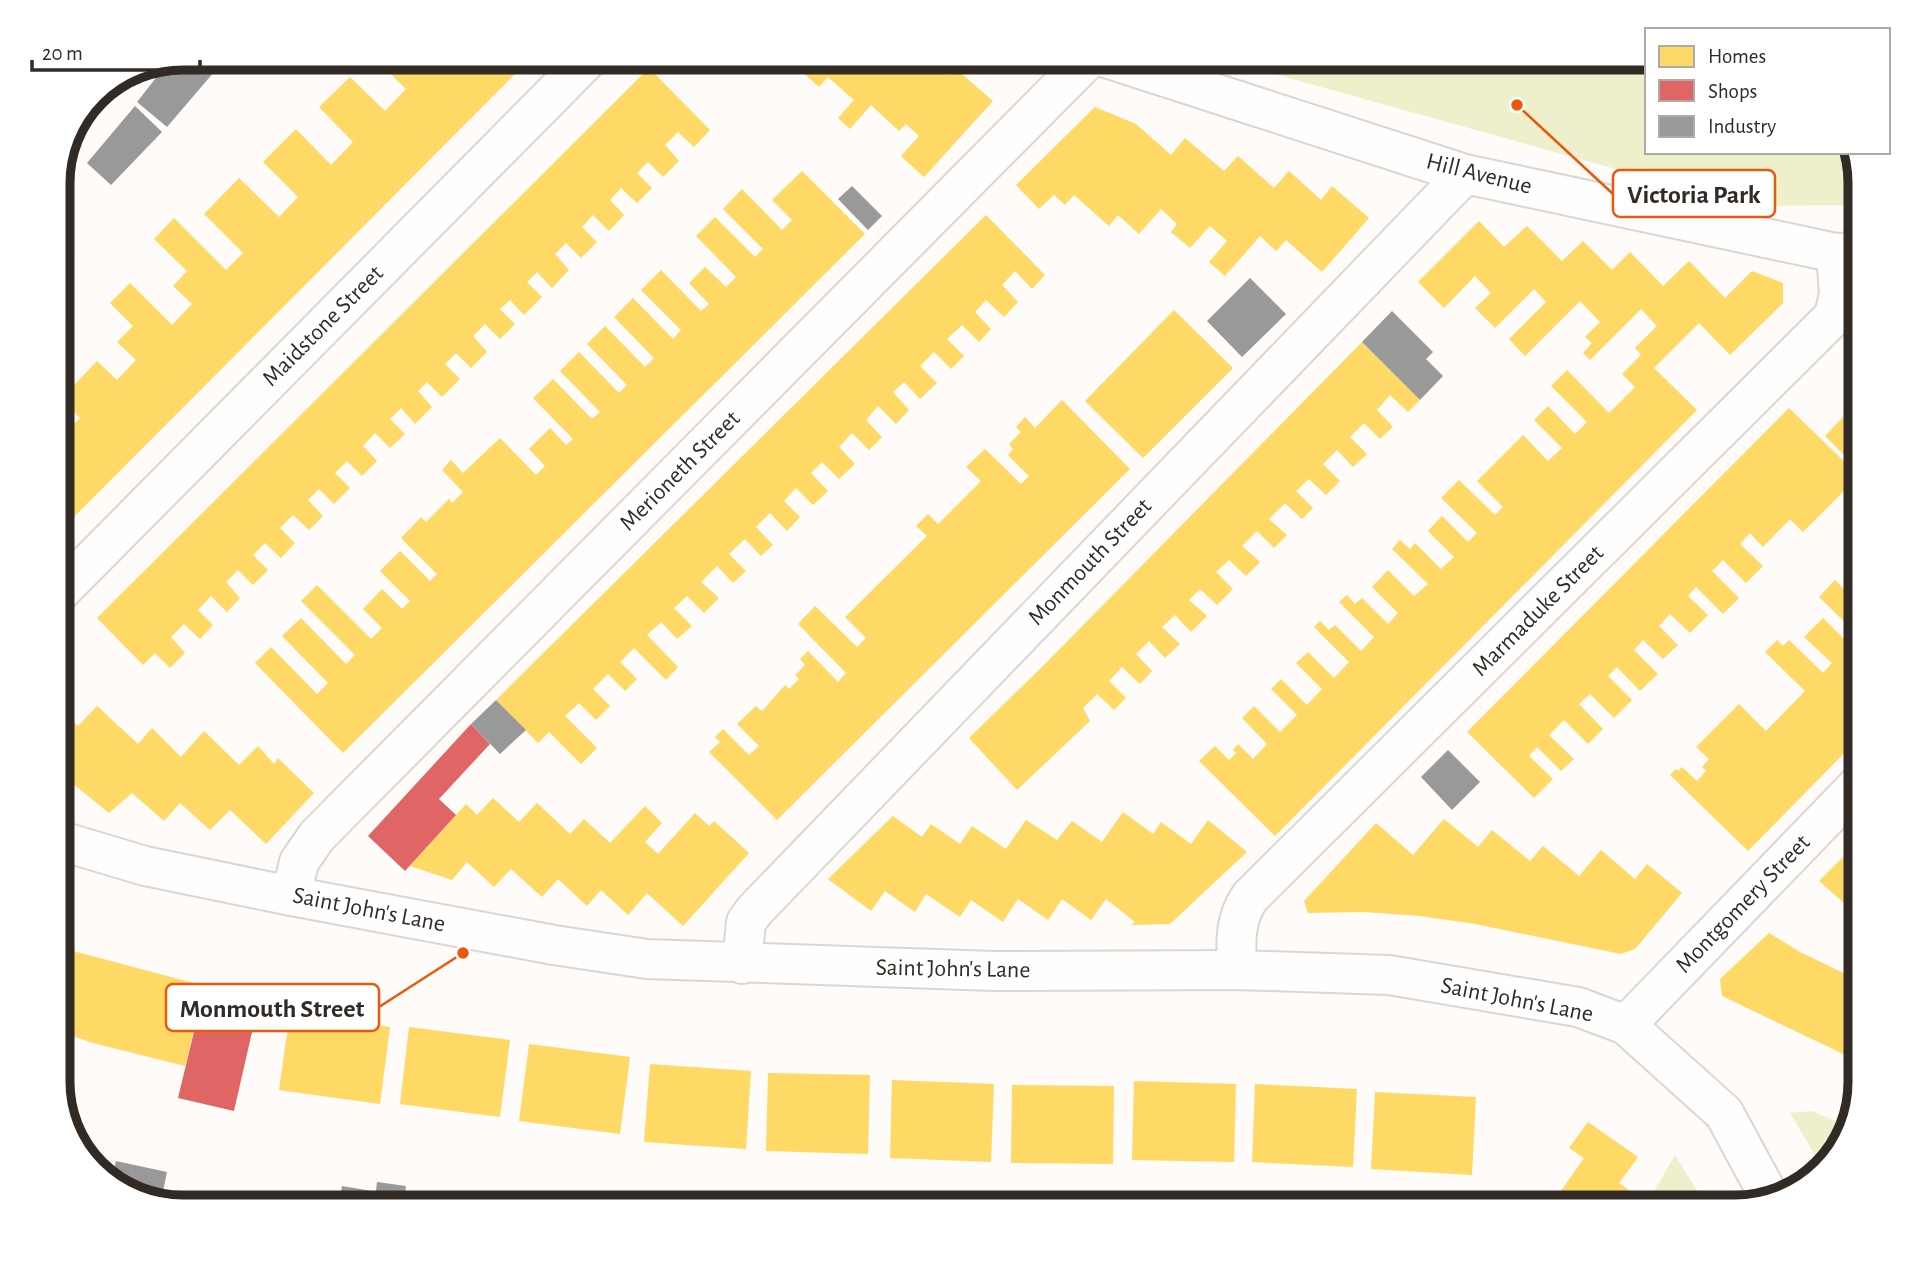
<svg xmlns="http://www.w3.org/2000/svg" width="1918" height="1265" viewBox="0 0 1918 1265" font-family="'Alegreya Sans',sans-serif">
	<style>
		.green { fill: #edf0cb }
		.homes { fill: #ffd966 }
		.shops { fill: #e06666 }
		.industry { fill: #999 }
		.lines { fill: none; stroke-linecap: round; stroke-linejoin: round }
		.minor-casing { stroke: #dbd6d1; stroke-width: 42 }
		.minor { stroke: #fffefe; stroke-width: 38 }
		.labels { text-anchor: middle; dominant-baseline: central; stroke-width: 7; stroke-linejoin: round; paint-order: stroke }
		.street-label { font-size: 24px; fill: #322b25; stroke: #fff }
		.rim { fill: none; stroke: #322b25; stroke-width: 9 }
		.leader { fill: none; stroke: #e8590c; stroke-width: 2.5 }
		.callout-dot { fill: #e8590c; stroke: #fff; stroke-width: 2.5 }
		.callout { fill: #fff; stroke: #e8590c; stroke-width: 2.5 }
		.callout-label { font-size: 26px; text-anchor: middle; font-weight: bold; fill: #322b25 }
	</style>
	<rect width="100%" height="100%" fill="#fefbf9"/>
	<g class="green">
		<path d="M1217,58H1647V152H1852L1860,182V205L1748,206Z"/>
		<path d="M1812,1111L1847,1126L1839,1151L1822,1167L1790,1113Z"/>
		<path d="M1675,1155L1699,1194L1703,1207H1645Z"/>
	</g>
	<g class="homes">
		<path d="M374,58H531L58,533V434L61,437L80,418L61,399L97,361L117,380L136,360L117,342L133,326L110,303L130,283L172,325L192,304L173,286L187,271L154,239L174,218L226,270L243,253L204,214L239,178L279,217L298,197L263,162L296,129L331,165L353,142L319,107L350,77L385,111L406,89Z"/>
		<path d="M727,58H746L738,67Z"/>
		<path d="M760,58H786L775,71Z"/>
		<path d="M787,58H932L951,75L956,69L993,101L924,177L901,156L919,136L906,124L899,131L871,105L850,129L838,118L854,100L828,77L819,87Z"/>
		<path d="M649,68L710,130L694,147L678,132L665,145L679,161L663,177L648,162L637,173L652,188L637,203L621,188L610,200L624,215L609,231L593,215L582,227L597,242L581,258L566,243L555,254L569,270L552,288L537,272L527,282L542,297L524,315L510,300L500,309L515,324L500,339L485,324L473,336L487,352L471,368L456,353L445,364L460,379L442,397L427,382L418,391L432,407L415,424L401,408L390,419L405,434L390,448L375,433L363,446L377,461L362,476L347,461L335,473L350,488L334,504L319,489L308,500L323,516L309,530L293,515L280,528L295,543L281,558L265,543L253,555L268,570L253,585L238,570L226,582L240,598L227,612L211,596L198,610L213,625L200,639L184,624L171,637L185,653L170,668L155,653L143,665L97,618Z"/>
		<path d="M1095,107L1136,124L1171,155L1185,138L1224,171L1238,156L1274,188L1289,171L1321,200L1332,186L1369,218L1322,272L1286,240L1276,251L1260,236L1225,276L1209,262L1227,241L1210,226L1190,248L1171,232L1177,224L1161,209L1139,234L1118,215L1109,226L1074,195L1065,205L1054,195L1039,209L1016,185Z"/>
		<path d="M802,171L865,234L343,753L255,663L271,647L317,694L328,683L282,636L301,618L346,664L355,655L301,601L317,585L371,639L382,628L363,609L382,589L402,609L410,601L380,571L400,551L430,581L437,574L401,538L421,517L426,522L449,499L452,503L463,492L442,470L451,460L463,473L500,438L536,475L545,466L529,449L550,428L566,445L573,439L533,398L553,379L592,419L600,412L560,371L579,352L619,393L627,385L587,344L605,326L645,367L654,358L614,317L633,298L673,339L681,330L641,290L661,270L701,311L709,304L689,283L705,267L726,287L736,277L696,236L715,217L755,257L763,249L723,209L742,189L782,230L792,220L772,200Z"/>
		<path d="M986,215L1045,275L1032,289L1015,271L1002,285L1018,302L1004,317L986,300L975,312L991,329L979,342L962,325L947,339L964,356L951,369L934,352L920,366L937,383L920,399L904,382L893,392L909,410L896,424L878,406L866,420L882,437L869,450L852,433L839,447L855,464L839,479L822,462L811,473L828,491L813,505L796,488L784,501L800,517L787,531L770,513L756,527L773,545L761,556L745,539L729,554L746,571L733,583L717,566L701,582L719,598L704,613L687,596L674,608L692,626L677,639L661,622L647,635L678,667L666,680L634,648L620,662L637,679L625,691L608,674L593,689L610,706L596,720L579,703L565,716L597,748L581,764L549,732L538,743L496,700Z"/>
		<path d="M1479,221L1504,247L1527,226L1562,261L1583,241L1612,270L1630,252L1663,286L1689,261L1725,298L1752,271L1783,283V303L1730,355L1699,323L1654,368L1697,410L1275,836L1199,761L1215,746L1229,760L1236,753L1233,750L1238,744L1253,759L1267,744L1242,718L1254,706L1280,732L1297,715L1271,689L1281,679L1307,705L1322,689L1296,663L1308,652L1334,678L1349,662L1314,627L1320,621L1329,630L1335,625L1361,651L1374,637L1339,602L1347,595L1355,604L1362,598L1388,624L1398,613L1372,587L1388,570L1414,596L1428,584L1392,549L1400,540L1410,549L1415,543L1441,569L1454,557L1428,531L1442,516L1468,542L1477,533L1441,498L1459,480L1495,515L1503,507L1477,481L1523,435L1548,461L1562,448L1534,420L1548,406L1575,434L1587,422L1551,386L1567,370L1609,413L1635,387L1622,374L1641,355L1635,348L1657,326L1641,309L1590,360L1583,353L1592,343L1585,337L1600,322L1580,301L1525,356L1509,339L1546,302L1534,289L1495,328L1475,308L1491,293L1475,276L1444,308L1418,282Z"/>
		<path d="M1174,310L1233,368L1143,458L1085,401Z"/>
		<path d="M1362,342L1420,400L1408,412L1390,395L1377,410L1393,427L1380,439L1364,423L1350,437L1367,454L1353,467L1337,450L1323,464L1340,481L1326,495L1309,479L1296,491L1313,508L1302,519L1285,503L1269,519L1287,535L1274,548L1257,531L1242,546L1260,562L1246,576L1229,560L1216,572L1233,589L1217,605L1200,589L1189,600L1207,616L1191,632L1175,615L1162,627L1180,644L1165,658L1149,641L1136,654L1152,671L1140,684L1122,667L1109,681L1126,698L1114,710L1097,694L1083,708L1090,721L1017,790L969,738L1041,668Z"/>
		<path d="M1860,399V471L1825,436Z"/>
		<path d="M1062,400L1130,469L777,820L709,752L720,742L715,737L723,729L749,755L759,746L737,724L756,706L762,711L785,685L789,689L799,679L795,675L805,665L800,659L808,651L838,682L846,673L798,624L815,606L857,647L866,638L845,617L927,536L916,526L928,514L938,524L981,481L966,467L985,449L1021,484L1029,476L1008,455L1013,449L1009,444L1021,432L1016,427L1025,417L1035,428Z"/>
		<path d="M1789,408L1859,476L1803,532L1790,519L1763,547L1750,533L1740,544L1763,566L1746,583L1723,560L1712,571L1739,598L1723,614L1696,587L1688,596L1708,615L1690,633L1670,614L1659,626L1678,645L1663,659L1643,640L1634,650L1658,674L1640,691L1617,667L1608,676L1632,700L1614,718L1590,694L1579,704L1603,729L1588,744L1564,720L1549,735L1574,759L1561,771L1537,747L1529,756L1553,779L1534,798L1467,732Z"/>
		<path d="M1835,580L1860,605V737L1748,851L1670,775L1676,769L1678,771L1682,767L1697,781L1706,771L1702,767L1709,759L1696,747L1739,704L1766,731L1805,691L1765,652L1777,640L1783,646L1789,640L1823,673L1832,663L1804,637L1823,618L1850,645L1859,636L1819,597Z"/>
		<path d="M97,706L138,744L152,728L181,757L204,731L239,765L258,746L274,764L278,758L314,793L266,844L230,810L210,830L180,803L164,821L132,793L109,813L72,783L58,797V708L78,726Z"/>
		<path d="M493,798L519,822L537,803L570,834L584,819L610,843L645,806L662,823L645,842L658,854L695,813L709,826L714,821L749,853L683,926L647,893L628,915L601,890L587,906L558,879L542,897L511,869L494,887L467,862L452,880L410,866L466,804L477,815Z"/>
		<path d="M1123,812L1153,834L1161,822L1191,844L1208,820L1247,852L1170,924L1131,925L1135,922L1106,899L1091,920L1062,899L1048,920L1018,899L1003,922L971,900L960,917L926,894L915,912L885,891L871,911L828,879L893,816L922,837L931,824L960,844L972,826L1006,849L1026,820L1057,840L1072,821L1102,842Z"/>
		<path d="M1444,819L1478,847L1492,830L1530,861L1543,846L1579,876L1601,850L1635,879L1647,864L1682,893L1635,949L1621,954L1475,924L1420,916L1364,912L1308,913L1304,901L1376,823L1413,855Z"/>
		<path d="M1860,840V917L1819,881Z"/>
		<path d="M1769,933L1800,952L1860,981V1062L1722,996L1720,979Z"/>
		<path d="M58,947L205,986L185,1066L93,1043L58,1031Z"/>
		<path d="M290,1012L390,1027L380,1104L279,1090Z"/>
		<path d="M409,1027L510,1040L500,1117L400,1104Z"/>
		<path d="M529,1044L630,1057L620,1134L519,1121Z"/>
		<path d="M650,1064L751,1071L746,1149L644,1142Z"/>
		<path d="M768,1073L870,1075L868,1154L766,1151Z"/>
		<path d="M892,1080L994,1084L991,1162L890,1158Z"/>
		<path d="M1134,1081L1236,1084L1234,1162L1132,1160Z"/>
		<path d="M1255,1084L1357,1089L1353,1167L1252,1162Z"/>
		<path d="M1012,1085L1114,1086L1113,1164L1011,1163Z"/>
		<path d="M1375,1092L1476,1097L1472,1175L1371,1169Z"/>
		<path d="M1588,1122L1638,1157L1619,1183L1643,1200L1638,1207H1550L1584,1158L1569,1148Z"/>
	</g>
	<g class="shops">
		<path d="M471,724L490,744L439,799L456,815L405,871L368,836Z"/>
		<path d="M205,986L260,997L234,1111L178,1098Z"/>
	</g>
	<g class="industry">
		<path d="M182,58H226L167,127L137,102L170,60Z"/>
		<path d="M135,106L162,132L111,185L87,163Z"/>
		<path d="M852,186L882,216L868,230L838,199Z"/>
		<path d="M1250,278L1286,314L1242,357L1207,321Z"/>
		<path d="M1392,311L1433,352L1426,359L1443,376L1420,400L1362,342Z"/>
		<path d="M496,700L526,730L500,754L471,724Z"/>
		<path d="M1448,750L1480,782L1452,810L1421,777Z"/>
		<path d="M87,1158L106,1162L103,1175Z"/>
		<path d="M116,1161L167,1172L161,1201L114,1186L110,1183Z"/>
		<path d="M377,1182L406,1186L403,1207H374Z"/>
		<path d="M342,1186L372,1191L369,1207H338Z"/>
	</g>
	<g class="lines">
		<defs>
			<g id="minor">
				<path d="M1106,58L1465,174L1836,253L1860,252"/>
				<path d="M58,594L589,58"/>
				<path d="M58,840L145,866L291,896L554,945L647,959L994,971L1237,970L1389,975L1578,1007L1626,1025L1724,1113L1770,1198"/>
				<path d="M291,896L299,862L317,836L1089,58"/>
				<path d="M742,964L746,922L755,910L1465,174"/>
				<path d="M1237,970C1236,943 1234,920 1250,897L1834,316L1839,294L1836,253"/>
				<path d="M1626,1025L1860,783"/>
			</g>
		</defs>
		<use href="#minor" class="minor-casing"/>
		<use href="#minor" class="minor"/>
	</g>
	<g class="labels">
		<g class="street-label">
			<text transform="translate(1479 174) rotate(14)">Hill Avenue</text>
			<text transform="translate(323 326) rotate(-45)">Maidstone Street</text>
			<text transform="translate(680 471) rotate(-45)">Merioneth Street</text>
			<text transform="translate(1090 562) rotate(-46)">Monmouth Street</text>
			<text transform="translate(1538 611) rotate(-45)">Marmaduke Street</text>
			<text transform="translate(1743 904) rotate(-46)">Montgomery Street</text>
			<text transform="translate(369 910) rotate(11)">Saint John's Lane</text>
			<text transform="translate(953 969) rotate(1)">Saint John's Lane</text>
			<text transform="translate(1517 1000) rotate(11)">Saint John's Lane</text>
		</g>
	</g>
	<path d="M0 0H1918V1265H0ZM183 70H1735A113 113 0 0 1 1848 183V1082A113 113 0 0 1 1735 1195H183A113 113 0 0 1 70 1082V183A113 113 0 0 1 183 70Z" fill="#fff" fill-rule="evenodd"/>
	<path class="rim" d="M183 70H1735A113 113 0 0 1 1848 183V1082A113 113 0 0 1 1735 1195H183A113 113 0 0 1 70 1082V183A113 113 0 0 1 183 70Z"/>
	<path class="leader" d="M1517 105L1613 194M463 953L379 1007"/>
	<g class="callout-dot">
		<circle cx="1517" cy="105" r="7"/>
		<circle cx="463" cy="953" r="7"/>
	</g>
	<g class="callout">
		<rect x="1613" y="170" width="162" height="47" rx="7"/>
		<rect x="166" y="984" width="213" height="47" rx="7"/>
	</g>
	<g class="callout-label">
		<text x="1694" y="203">Victoria Park</text>
		<text x="272" y="1017">Monmouth Street</text>
	</g>
	<rect x="1645" y="28" width="245" height="126" fill="#ffffff" stroke="#adaaa8" stroke-width="2"/>
	<rect x="1659" y="46" width="35" height="21" fill="#ffd966" stroke="#adaaa8" stroke-width="2"/>
	<text x="1708" y="63" font-size="21" fill="#322b25">Homes</text>
	<rect x="1659" y="80" width="35" height="21" fill="#e06666" stroke="#adaaa8" stroke-width="2"/>
	<text x="1708" y="98" font-size="21" fill="#322b25">Shops</text>
	<rect x="1659" y="116" width="35" height="21" fill="#999999" stroke="#adaaa8" stroke-width="2"/>
	<text x="1708" y="133" font-size="21" fill="#322b25">Industry</text>
	<path d="M32 60v10h168v-10" fill="none" stroke="#322b25" stroke-width="3.5"/>
	<text x="42" y="60" font-size="21" fill="#322b25" stroke="#ffffff" stroke-width="5" paint-order="stroke">20 m</text>
</svg>
